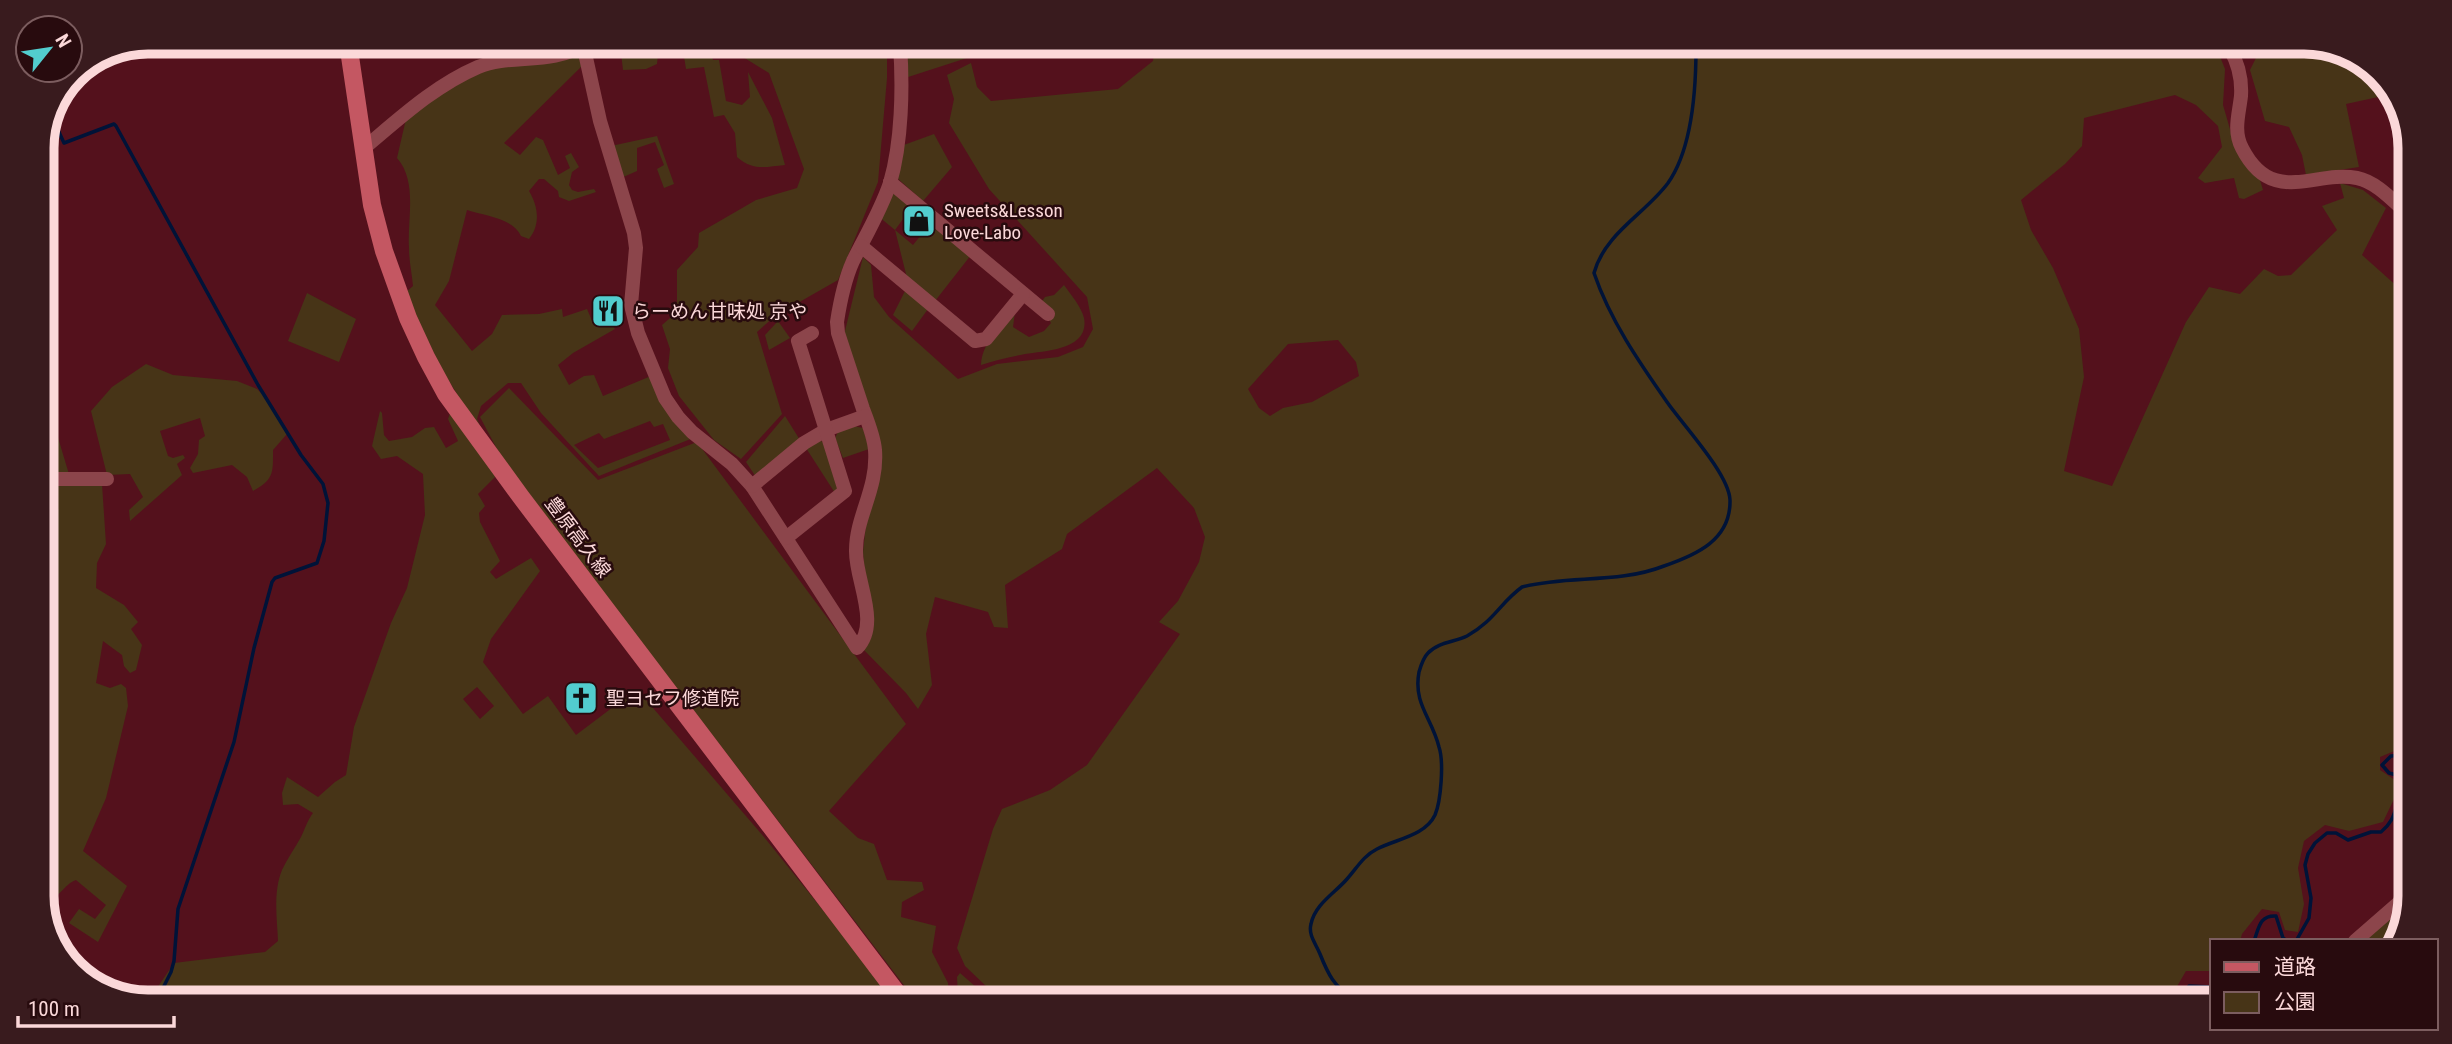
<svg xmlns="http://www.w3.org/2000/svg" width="2452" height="1044" viewBox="0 0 2452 1044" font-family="'Roboto Condensed','Noto Sans JP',sans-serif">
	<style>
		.green { fill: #473417; fill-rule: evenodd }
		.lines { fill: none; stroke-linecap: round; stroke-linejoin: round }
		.stream { stroke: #001338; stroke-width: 3.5 }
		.minor { stroke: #8c454b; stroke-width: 14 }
		.major { stroke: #c45762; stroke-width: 18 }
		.labels { text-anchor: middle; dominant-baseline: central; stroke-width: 5; stroke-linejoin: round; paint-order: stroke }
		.poi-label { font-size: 19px; fill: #fbd8d9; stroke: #280b0e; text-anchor: start }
		.street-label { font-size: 19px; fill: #fbd8d9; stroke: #280b0e }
		.rim { fill: none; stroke: #fbd8d9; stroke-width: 9 }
	</style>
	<rect width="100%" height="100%" fill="#54111c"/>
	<g class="green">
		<path d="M480,43L574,44L554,49L481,58Z"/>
		<path d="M614,44H659L657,64L646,69L623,70L620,45Z"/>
		<path d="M682,44H708L713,60H719L726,101L742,105L750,97L748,72L772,118L785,165C765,167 753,171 737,157L735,133L724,115L714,117L704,67L686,69Z"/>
		<path d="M715,44L887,45V78L878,182L838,280L775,316L757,332L782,414L741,459L714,440L679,396L668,368L670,349L662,325L677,312V270L698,247L699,233L756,200L797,188L804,169L769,73L743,57L718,55Z"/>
		<path d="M903,45H979V48L970,57L905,78Z"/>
		<path d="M1155,46L2217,49L2225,69L2223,105L2232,136L2260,180L2263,190L2244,199L2239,198L2234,178L2205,183L2198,178L2222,147L2218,126L2196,105L2175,95L2084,118L2082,146L2065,164L2021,200L2031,230L2053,268L2079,329L2084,377L2064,471L2112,486L2186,322L2209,287L2240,294L2264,269L2278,276L2291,275L2337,230L2322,206L2344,198L2340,183L2363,190L2386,208L2362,255L2408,296L2404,695L2400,701L2404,714V747L2380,757V770L2395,780L2394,799L2383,822L2349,831L2325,825L2304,841L2298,868L2304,904L2298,932L2285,930L2279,912L2262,909L2242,934L2240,941H2212V971H2186L2168,1002L991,997L987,987L965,966L957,948L993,829L1002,809L1050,790L1087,765L1180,634L1159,622L1178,601L1199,562L1205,537L1194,508L1157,468L1067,534L1062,549L1005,585L1008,628L994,627L988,612L935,597L926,634L932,685L918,709L906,693L864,650L866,587L863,552L866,524L878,484L844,335L863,257L871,265L874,297L889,317L958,379L997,364L1058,357L1083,347L1093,329L1087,297L989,189L949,123L954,99L947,75L971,63L977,87L991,101L1118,89L1153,61ZM1338,340L1356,362L1359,376L1312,402L1283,408L1270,416L1259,408L1248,389L1288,344Z"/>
		<path d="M2265,50H2344L2388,84L2392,94L2346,104L2359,167L2306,175L2302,155L2289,127L2265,121L2250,70L2258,54Z"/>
		<path d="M578,52L582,66L504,143L520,155L536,137L543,140L558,175L570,168L565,156L571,153L579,167L572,172L569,185L572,190L578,192L594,189L596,192L569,201L559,197L558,191L544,179H539L529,191C538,206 541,224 529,239L521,236C513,218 485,216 467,210L449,281L435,305L472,351L492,334L502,315L539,314L562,309L563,317L587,309L593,323L608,318L615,329L573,353L558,365L569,385L584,376L594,375L603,396L651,376C662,403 669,422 693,438L599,476L541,413L521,383H508L481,406L477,419L497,462L495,477L478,494L485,506L479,513L480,522L500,561L490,572L496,579L531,558L540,571L491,639L483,662L523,714L548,696L576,735L633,692L641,694L764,837L893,997L153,994L174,963L265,952L278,941C277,918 273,892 282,870C287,859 295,848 301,837C305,829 307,821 313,813L298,804L283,805L282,793L287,777L318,797L335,782L346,775L354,727L391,623L407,588L425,515L423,474L397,456L381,459L372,446L380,411L382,413L384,435L389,441L412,437L425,428L434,427L446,448L458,441L448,419L457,394L441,368L405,293L413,286C412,274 409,261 409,248C407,219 418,182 397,158L406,119L427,101L479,70ZM650,421L654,427L663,424L670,440L598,468L574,445L599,433L604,439ZM477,687L494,706L480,719L463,699Z"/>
		<path d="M934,134L952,167L923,201L896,177L901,146Z"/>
		<path d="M657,136L674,184L664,188L657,169L664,165L655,142L637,148V171L621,178L611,146Z"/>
		<path d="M890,190L911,208L895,230L913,245L930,224L971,255L935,301L907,278L895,230L878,216Z"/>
		<path d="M1064,285C1071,295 1081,306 1084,318C1090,350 1045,351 1025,354C1010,357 995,360 981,365C982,342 1000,328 1015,312L1013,327L1029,337L1044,331L1051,323L1040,304L1045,297L1054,295Z"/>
		<path d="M905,291L928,309L912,331L893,315Z"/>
		<path d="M307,293L356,319L339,362L288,341Z"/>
		<path d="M778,321L790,338L769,350L765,335Z"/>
		<path d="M146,364L173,375L237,381L257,389L268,400L287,434L273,450C273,473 274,479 253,491L247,477L232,465L193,473L190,468L198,454L199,440L205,436L200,418L160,431L168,456L173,458L183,455L185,458L177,464L182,475L130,521L129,510L143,497L130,474L107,475L91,411L112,387Z"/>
		<path d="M509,388L598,480L697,442L906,724L829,811L858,838L874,844L887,880L922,882L924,890L902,902L901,917L936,926L932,952L948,983L949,997H913L505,464L480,417Z"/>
		<path d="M42,413L51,414L71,481L102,484L106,544L97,563L96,588L124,605L138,622L131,629L142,645L136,670L130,673L124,666L122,655L103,641L96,683L110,688L121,684L126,688L128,706L106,798L83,851L127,886L98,942L69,923L79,909L95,919L106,905L76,880C62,885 59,902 42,900Z"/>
		<path d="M785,416L800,440L756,477L746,462Z"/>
		<path d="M854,426L863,428L869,449L843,458L835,438L838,432Z"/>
		<path d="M818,439L826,444L841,485L835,493L806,448Z"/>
		<path d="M2402,906V936L2398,941H2361Z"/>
		<path d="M960,973L976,987V997H958L957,977Z"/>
	</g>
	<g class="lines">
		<g class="stream">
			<path d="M53,119L64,143L114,124L116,126L258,385L301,455L323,484L328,503L324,541L317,563L275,578L272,582L254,648L234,742L178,909L174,961L171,972L160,994"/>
			<path d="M2404,777L2389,773L2382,765L2391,756L2404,755"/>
			<path d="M2254,941C2259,927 2260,915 2276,916L2283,938L2287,941"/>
			<path d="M2296,941L2309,918L2311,898L2305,865L2308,854L2315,843L2327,833H2336L2348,840L2371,832H2381C2398,818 2393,806 2404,791"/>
			<path d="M1354,999C1334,987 1328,974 1320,954C1316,944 1308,935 1311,924C1315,904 1335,893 1347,879C1357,868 1363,856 1377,849C1396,839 1425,836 1435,815C1441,801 1444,762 1439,747C1432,718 1413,704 1419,672C1421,665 1424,657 1428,653C1438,642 1455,642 1467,636C1494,621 1500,603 1522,587C1569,575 1618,584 1664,566C1696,555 1731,540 1730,500C1729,474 1683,425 1667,402C1639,362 1610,320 1594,273C1605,233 1645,214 1668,183C1692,149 1696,88 1696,48"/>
			<path d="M2177,1002L2189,986L2212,987"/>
		</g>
		<g class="minor">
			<path d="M583,44L600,121L634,233L636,248L631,305L638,333L665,398L678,417L692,432L732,464L752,486L857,648C881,623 855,580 856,550C856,516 878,489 875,450C874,437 868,422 863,409C855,384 846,358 838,333L837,322C840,302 845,279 853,261C866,235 881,210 890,183C902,142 903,87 900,45"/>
			<path d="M2230,49C2238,63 2242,80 2241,96C2239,114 2233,131 2242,148C2272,207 2314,170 2357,178C2377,182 2394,202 2409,215"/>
			<path d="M363,149C399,119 434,86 478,67C511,53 553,66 583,44"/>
			<path d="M890,182L1048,314"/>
			<path d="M861,246L975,341L986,339L1023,294"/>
			<path d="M42,479H107"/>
			<path d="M752,486L804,443L826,430L865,416"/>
			<path d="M786,538L845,491L798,341L812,333"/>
			<path d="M2355,941L2402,900"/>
		</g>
		<path class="major" d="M348,43L372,205L384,251L408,318L426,357L446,394L521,497L900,997"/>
	</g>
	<defs>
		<symbol id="shop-square" viewBox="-11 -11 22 22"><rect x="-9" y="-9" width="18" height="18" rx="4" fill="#52cdce" stroke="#280b0e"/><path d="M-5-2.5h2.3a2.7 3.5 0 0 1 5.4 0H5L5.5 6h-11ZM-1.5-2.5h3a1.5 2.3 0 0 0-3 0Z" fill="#111"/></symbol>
		<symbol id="restaurant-square" viewBox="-11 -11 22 22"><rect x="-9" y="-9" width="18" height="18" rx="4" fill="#52cdce" stroke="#280b0e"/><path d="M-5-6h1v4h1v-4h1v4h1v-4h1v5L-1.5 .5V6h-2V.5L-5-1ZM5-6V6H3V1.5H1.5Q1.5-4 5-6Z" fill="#111"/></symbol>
		<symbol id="church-square" viewBox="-11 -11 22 22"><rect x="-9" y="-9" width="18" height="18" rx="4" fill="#52cdce" stroke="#280b0e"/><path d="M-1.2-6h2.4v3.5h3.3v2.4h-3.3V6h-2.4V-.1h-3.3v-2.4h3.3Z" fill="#111"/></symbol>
	</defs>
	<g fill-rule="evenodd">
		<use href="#shop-square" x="900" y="202" width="38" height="38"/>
		<use href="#restaurant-square" x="589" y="292" width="38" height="38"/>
		<use href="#church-square" x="562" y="679" width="38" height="38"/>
	</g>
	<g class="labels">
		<g class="poi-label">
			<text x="944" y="210">Sweets&amp;Lesson<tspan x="944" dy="22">Love-Labo</tspan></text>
			<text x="632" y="311">らーめん甘味処 京や</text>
			<text x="606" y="698">聖ヨセフ修道院</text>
		</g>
		<g class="street-label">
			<text transform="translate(578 537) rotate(53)">豊原高久線</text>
		</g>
	</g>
	<path d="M0 0H2452V1044H0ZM148 54H2304A94 94 0 0 1 2398 148V896A94 94 0 0 1 2304 990H148A94 94 0 0 1 54 896V148A94 94 0 0 1 148 54Z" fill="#391b1e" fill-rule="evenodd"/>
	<path class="rim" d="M148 54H2304A94 94 0 0 1 2398 148V896A94 94 0 0 1 2304 990H148A94 94 0 0 1 54 896V148A94 94 0 0 1 148 54Z"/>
	<rect x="2210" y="939" width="228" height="91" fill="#280b0e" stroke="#7c5d5f" stroke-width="2"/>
	<rect x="2224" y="962" width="35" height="10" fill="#c45762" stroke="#7c5d5f" stroke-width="2"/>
	<text x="2274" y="974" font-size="21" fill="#fbd8d9">道路</text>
	<rect x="2224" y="992" width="35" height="21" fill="#473417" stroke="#7c5d5f" stroke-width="2"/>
	<text x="2274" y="1009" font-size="21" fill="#fbd8d9">公園</text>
	<g transform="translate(49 49) rotate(60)"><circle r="33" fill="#280b0e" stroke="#7c5d5f" stroke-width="2"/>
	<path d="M0-5L12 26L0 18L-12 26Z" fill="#52cdce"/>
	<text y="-10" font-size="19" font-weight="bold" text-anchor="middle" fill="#fbd8d9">N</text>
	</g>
	<path d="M18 1016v10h156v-10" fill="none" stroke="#fbd8d9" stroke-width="3.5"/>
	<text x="28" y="1016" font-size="21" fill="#fbd8d9" stroke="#280b0e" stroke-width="5" paint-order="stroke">100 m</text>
</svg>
